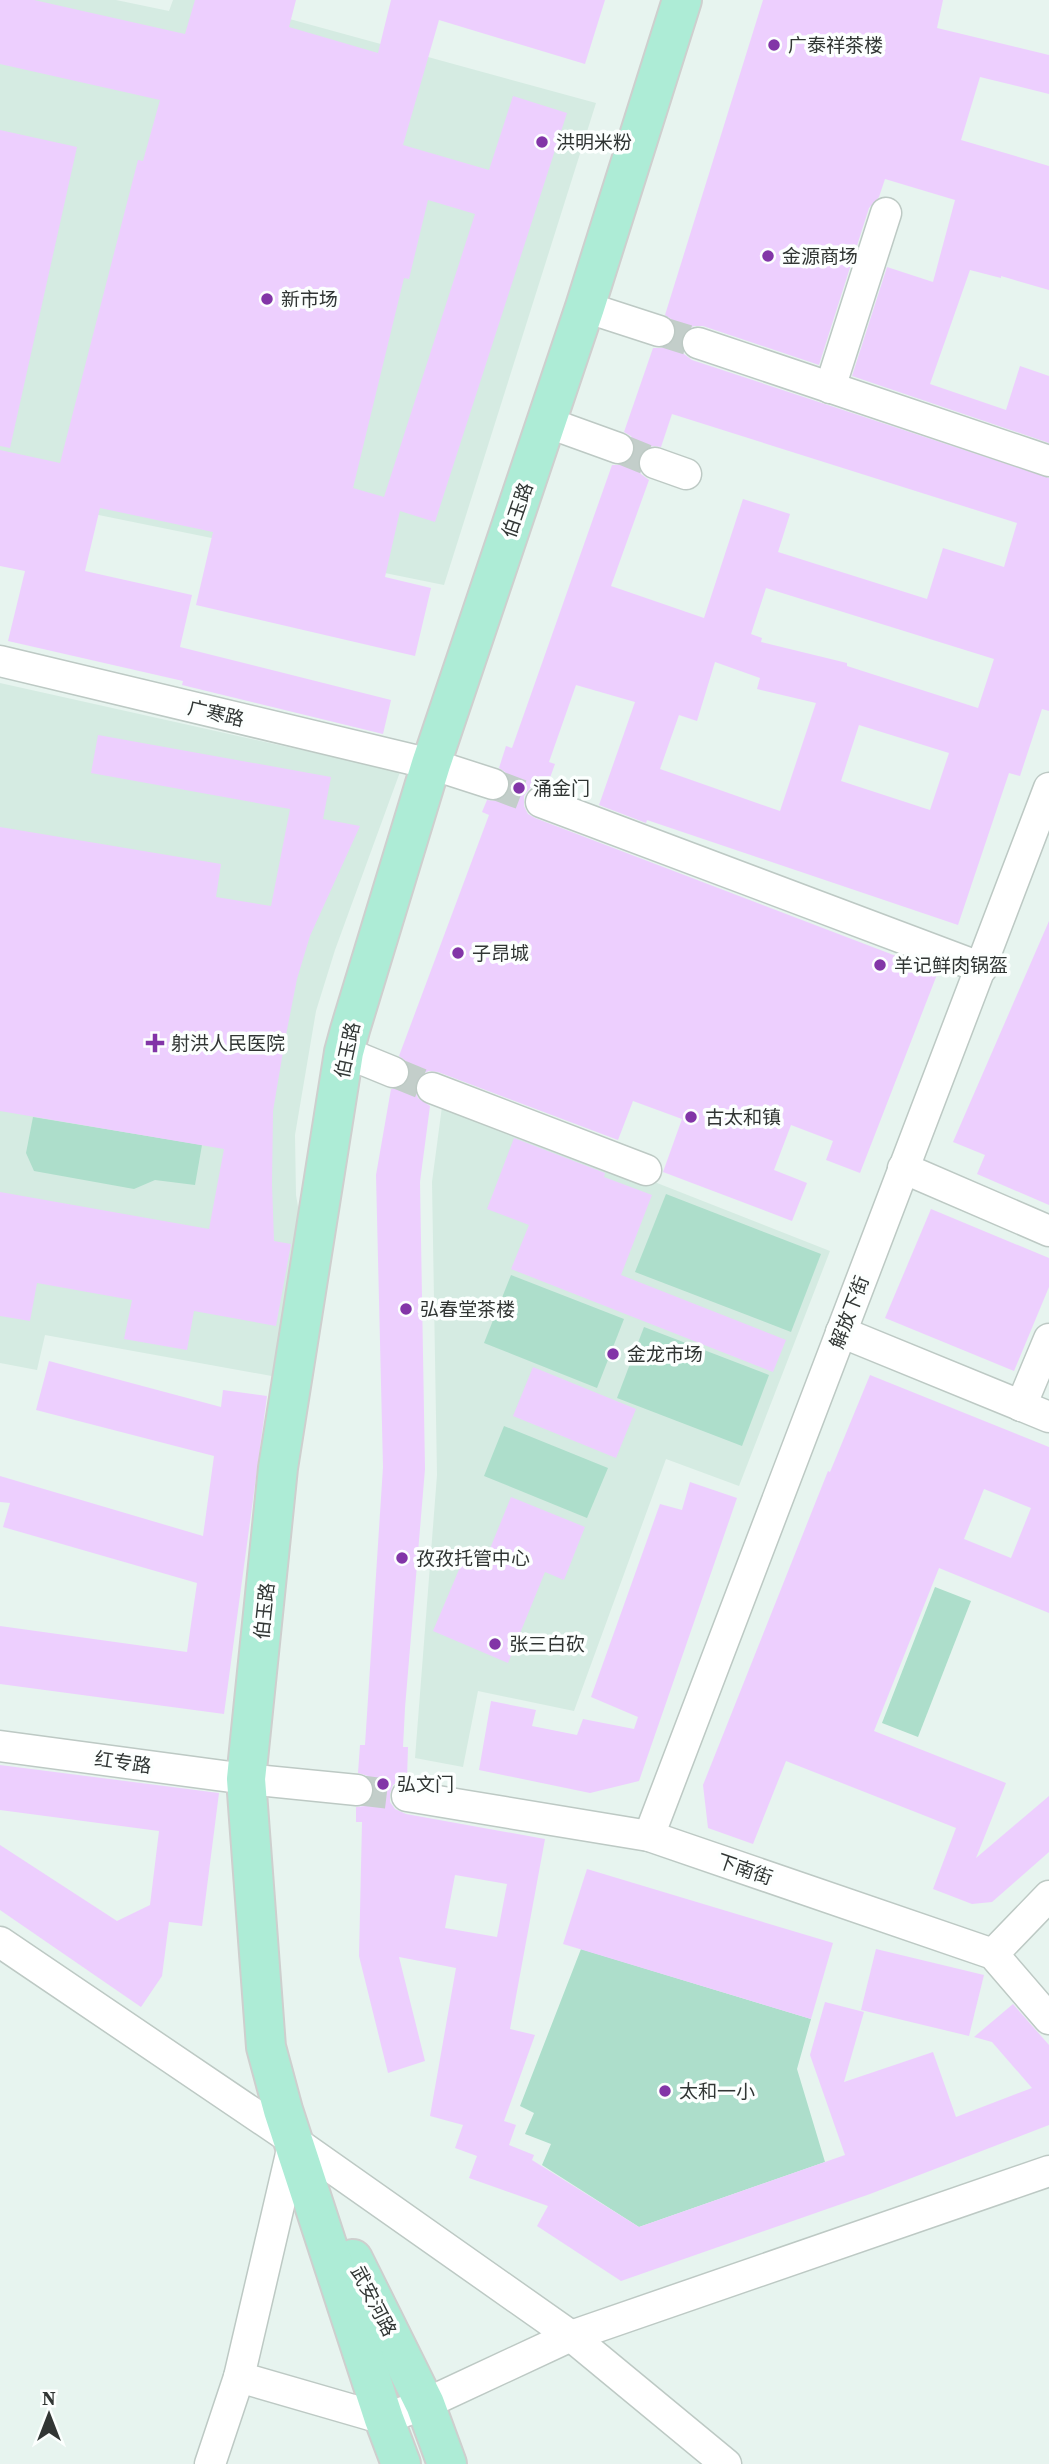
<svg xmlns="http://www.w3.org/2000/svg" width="1049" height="2464" viewBox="0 0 1049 2464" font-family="'Source Serif 4','Noto Sans SC',serif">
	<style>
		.built { fill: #d5ebe2 }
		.green { fill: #addecb }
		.building { fill: #edcffe; fill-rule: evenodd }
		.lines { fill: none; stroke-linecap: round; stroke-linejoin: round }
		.minor-tunnel { stroke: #c3ceca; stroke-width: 30; stroke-dasharray: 30 15; stroke-linecap: butt }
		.minor-casing { stroke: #bdc9c4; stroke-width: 33 }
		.major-casing { stroke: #cecfce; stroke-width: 42 }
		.minor { stroke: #fff; stroke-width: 30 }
		.major { stroke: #adecd6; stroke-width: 38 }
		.poi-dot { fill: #8235a7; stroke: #fcfffe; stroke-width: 2.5 }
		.labels { text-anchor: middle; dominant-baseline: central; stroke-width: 7; stroke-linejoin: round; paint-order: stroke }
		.poi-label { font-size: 19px; fill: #313634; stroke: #fcfffe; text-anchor: start }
		.street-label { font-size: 19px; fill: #313634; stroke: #fcfffe }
	</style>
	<rect width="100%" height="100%" fill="#e7f4ef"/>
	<g class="built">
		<path d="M0,0H116L169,11L173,0H220L596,103L444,585L0,495Z"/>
		<path d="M0,683L400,772L335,950L316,1011L295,1135L296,1195L303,1236L277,1377L45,1335L37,1370L0,1363Z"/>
		<path d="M443,1099L830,1251L739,1486L666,1459L574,1711L478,1691L463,1767L415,1758L437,1475L432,1182Z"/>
	</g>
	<g class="green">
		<path d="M33,1117L202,1145L195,1185L155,1180L134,1189L34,1171L26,1153Z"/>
		<path d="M666,1194L821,1254L791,1332L635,1272Z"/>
		<path d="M511,1275L624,1319L597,1388L484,1343Z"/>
		<path d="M644,1327L769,1375L742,1446L617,1398Z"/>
		<path d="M504,1426L608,1468L587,1518L484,1476Z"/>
		<path d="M935,1587L971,1601L918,1737L882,1723Z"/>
		<path d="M581,1949L811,2019L797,2069L825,2162L639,2227L542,2165L551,2144L525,2134L534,2113L520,2106Z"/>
	</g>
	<g class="building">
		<path d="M0,0H34L185,34L195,0H296L289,27L378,53L391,0H605L585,64L439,20L403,145L489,170L513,96L567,113L435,522L400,511L385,577L431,588L415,656L196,605L213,532L100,508L85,571L192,595L180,647L391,700L383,734L182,685L183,681L8,641L25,571L0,566V450L60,463L138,160L143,161L160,100L0,64ZM428,200L475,214L384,497L353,488L404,278L409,279Z"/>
		<path d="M763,0H943L937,28L1049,55V94L980,77L961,140L1049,166V290L1001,276V278L970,270L930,384L1006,410L1020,366L1049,376V443L852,376L887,267L933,282L955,200L885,179L879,197L869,208L819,365L703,326H694L686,330L681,338V346L684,354L692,360L1049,478V711L1042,709L1020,776L1009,773L958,925L647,820L646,823L599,805L635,702L576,685L549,762L555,764L547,786L539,785L530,788L524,796V806L528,814L535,818L938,972L860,1173L826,1160L833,1141L791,1125L774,1170L807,1183L792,1221L663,1172L682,1119L633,1101L618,1140L438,1072L429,1071L422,1074L416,1081L415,1090L418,1098L430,1106L420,1182L425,1469L405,1708L403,1747H408L407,1779L400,1780L393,1785L390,1794V1802L395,1809L406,1814L545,1839L510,2029L535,2035L504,2121L516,2125L509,2145L534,2155L532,2160L639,2227L845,2155L810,2055L825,2002L864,2012L844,2082L933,2052L956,2117L1032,2088L992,2042L974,2037L1013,2004L1049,2045V2125L870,2194L621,2281L537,2226L548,2206L469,2178L477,2156L455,2148L463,2125L430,2116L456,1968L399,1957L425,2061L388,2073L359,1956L362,1822H356V1807L365,1806L371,1801L374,1791L373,1782L368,1776L358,1773L360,1745H365L383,1467L376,1175L391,1089L403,1086L409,1078L410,1069L407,1062L399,1056L489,815L482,812L487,800L497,801L504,797L509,790L510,780L505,772L499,768L506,746L512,748L612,465H622L629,462L634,455L635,444L631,436L624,432L653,348H663L671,343L675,337L676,327L671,319L665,315ZM672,414L1017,523L1004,567L943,548L927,599L778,552L790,514L743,499L704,618L611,586L649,480L641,474L638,467V458L644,449L653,446L661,447ZM766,588L994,659L978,708L847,666V663L761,642L762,638L751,634ZM715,662L760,678L757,689L816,703L780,811L660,769L679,715L697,721ZM859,725L949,753L930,810L841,781ZM455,1875L507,1884L497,1937L445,1928Z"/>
		<path d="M0,130L77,147L10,448L0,446Z"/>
		<path d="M98,735L331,777L323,819L360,826L310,936L297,979L285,1040L273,1111L272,1184L274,1241L291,1244L276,1326L194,1311L187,1350L124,1339L132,1300L37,1283L30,1321L0,1316V1192L209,1229L224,1149L0,1111V827L221,864L216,897L271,906L290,809L91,773Z"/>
		<path d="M1049,921V1205L977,1174L985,1155L953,1142Z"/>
		<path d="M514,1138L605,1173L604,1177L652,1195L621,1275L786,1340L773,1372L511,1269L529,1225L487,1209Z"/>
		<path d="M931,1209L1049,1258V1287L1014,1371L885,1318Z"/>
		<path d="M49,1361L221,1407L223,1390L267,1396L224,1714L0,1684V1626L187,1652L197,1583L3,1527L10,1503L0,1502V1476L203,1536L214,1456L36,1410Z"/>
		<path d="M533,1367L636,1409L616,1458L513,1416Z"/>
		<path d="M870,1375L1049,1447V1613L939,1568L874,1731L1006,1783L976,1858L1049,1796V1852L992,1902L972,1904L933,1889L956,1828L786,1761L753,1844L708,1828L703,1785L828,1471L830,1472ZM984,1489L1031,1508L1011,1558L964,1539Z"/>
		<path d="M690,1482L737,1498L639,1781L590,1793L479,1770L491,1701L536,1710L532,1726L577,1735L583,1719L634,1729L638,1717L591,1697L660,1504L682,1510Z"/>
		<path d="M511,1497L585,1527L564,1580L545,1572L508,1663L433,1631L466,1553L485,1561Z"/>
		<path d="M0,1765L219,1793L202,1926L169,1922L162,1976L141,2007L0,1910V1845L117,1921L150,1905L159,1831L0,1810Z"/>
		<path d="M587,1869L833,1943L811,2019L563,1944Z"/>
		<path d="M876,1949L984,1975L969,2036L861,2010Z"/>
	</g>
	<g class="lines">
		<g class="minor-tunnel">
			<path d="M659,331L698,343"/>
			<path d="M618,448L655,463"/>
			<path d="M493,784L541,802"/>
			<path d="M393,1072L432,1088"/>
			<path d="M357,1790L407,1796"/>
		</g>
		<defs>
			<g id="minor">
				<path d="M585,307L659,331"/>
				<path d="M698,343L1049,461"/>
				<path d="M830,388L886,213"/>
				<path d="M546,422L618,448"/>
				<path d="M655,463L686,474"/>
				<path d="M0,661L431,764L493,784"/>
				<path d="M541,802L982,968"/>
				<path d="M344,1052L393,1072"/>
				<path d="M432,1088L646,1170"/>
				<path d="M903,1168L1049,1231"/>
				<path d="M841,1332L1049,1417"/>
				<path d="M1021,1406L1049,1339"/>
				<path d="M0,1746L246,1779L357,1790"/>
				<path d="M407,1796L649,1836L993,1954L1049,2019"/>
				<path d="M649,1836L1049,788"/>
				<path d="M0,1942L294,2141L571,2336L425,2404L384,2419L239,2377L294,2141"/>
				<path d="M993,1954L1049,1896"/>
				<path d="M571,2336L1049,2171"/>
				<path d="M571,2336L726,2464"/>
				<path d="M210,2464L239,2377"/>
			</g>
			<g id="major">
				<path d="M353,2259L425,2404L447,2464"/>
				<path d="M401,2464L384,2419L283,2110L266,2047L246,1779L278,1468L344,1052L350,1030L431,764L585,307L682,0"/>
			</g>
		</defs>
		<use href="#minor" class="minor-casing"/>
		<use href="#major" class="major-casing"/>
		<use href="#minor" class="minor"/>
		<use href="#major" class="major"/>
	</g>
	<g class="poi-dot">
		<circle cx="774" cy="45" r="7"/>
		<circle cx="542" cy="142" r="7"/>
		<circle cx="768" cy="256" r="7"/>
		<circle cx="267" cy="299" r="7"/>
		<circle cx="519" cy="788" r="7"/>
		<circle cx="458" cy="953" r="7"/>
		<circle cx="880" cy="965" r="7"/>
		<path d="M151.5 1032.5h7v7h7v7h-7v7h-7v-7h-7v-7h7z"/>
		<circle cx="691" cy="1117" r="7"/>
		<circle cx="406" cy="1309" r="7"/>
		<circle cx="613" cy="1354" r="7"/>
		<circle cx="402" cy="1558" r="7"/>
		<circle cx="495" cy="1644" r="7"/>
		<circle cx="383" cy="1784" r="7"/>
		<circle cx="665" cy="2091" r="7"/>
	</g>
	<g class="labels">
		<g class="poi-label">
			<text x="788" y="45">广泰祥茶楼</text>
			<text x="556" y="142">洪明米粉</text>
			<text x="782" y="256">金源商场</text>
			<text x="281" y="299">新市场</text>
			<text x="533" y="788">涌金门</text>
			<text x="472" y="953">子昂城</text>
			<text x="894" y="965">羊记鲜肉锅盔</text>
			<text x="171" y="1043">射洪人民医院</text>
			<text x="705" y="1117">古太和镇</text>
			<text x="420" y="1309">弘春堂茶楼</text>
			<text x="627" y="1354">金龙市场</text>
			<text x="416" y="1558">孜孜托管中心</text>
			<text x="509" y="1644">张三白砍</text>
			<text x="397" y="1784">弘文门</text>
			<text x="679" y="2091">太和一小</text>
		</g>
		<g class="street-label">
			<text transform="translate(517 510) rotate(-71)">伯玉路</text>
			<text transform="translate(216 713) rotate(13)">广寒路</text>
			<text transform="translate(347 1050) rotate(-78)">伯玉路</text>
			<text transform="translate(849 1312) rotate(-69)">解放下街</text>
			<text transform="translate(264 1611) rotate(-84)">伯玉路</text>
			<text transform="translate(123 1762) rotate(8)">红专路</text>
			<text transform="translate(745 1869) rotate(19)">下南街</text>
			<text transform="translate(374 2301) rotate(63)">武安河路</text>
		</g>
	</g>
	<g transform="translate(49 2415)" stroke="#fcfffe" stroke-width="5" paint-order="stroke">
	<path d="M0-5L12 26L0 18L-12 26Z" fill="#313634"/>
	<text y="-10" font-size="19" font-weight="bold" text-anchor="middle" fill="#313634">N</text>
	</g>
</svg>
